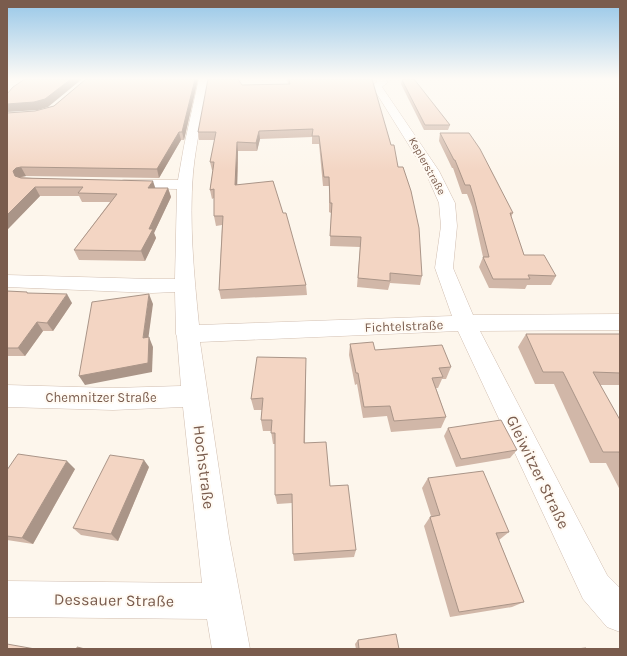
<svg xmlns="http://www.w3.org/2000/svg" width="627" height="656" viewBox="0 0 627 656" font-family="Karla,sans-serif">
	<style>
		.lines { fill: none; stroke-linecap: round; stroke-linejoin: round }
		.minor-casing { stroke: #d1beb0; stroke-width: 1 }
		.minor { fill: #fff; fill-rule: evenodd }
		.wall { fill: #d1b7a8 }
		.shaded-wall { fill: #aa9588 }
		.building { fill: #f3d5c3; stroke: #aa9588 }
		.labels { text-anchor: middle; dominant-baseline: central; stroke-width: 4; stroke-linejoin: round; paint-order: stroke }
		.far-street-label { font-size: 11px; fill: #7a5c4d; stroke: #fffaf3 }
		.street-label { font-size: 13px; fill: #7a5c4d; stroke: #fffaf3 }
		.near-street-label { font-size: 16px; fill: #7a5c4d; stroke: #fffaf3 }
	</style>
	<rect width="100%" height="100%" fill="#fdf6ec"/>
	<g class="lines">
		<defs>
			<path id="minor" d="M199,79H209C204,110 196,141 193,173C189,223 194,275 199,325L452,316L435,268L441,226L439,203L425,171L372,86L377,82L376,79H385L388,82L382,87L439,171L455,203L457,226L453,268L473,315L620,314V330L480,331L607,575L620,588V632L607,627L583,599L458,331L200,342L229,537L250,649H212L207,619L7,617V581L202,583L183,407L113,410L7,407V385L113,388L181,386L177,337L176,334L175,292L152,293L7,287V275L152,279H175L177,189L124,188L119,187L117,184L119,181L124,180H178L184,146Z"/>
		</defs>
		<use href="#minor" class="minor-casing"/>
		<use href="#minor" class="minor"/>
	</g>
	<g class="wall">
		<path d="M86,79H198L184,140H181L159,178L26,176L21,177H20L155,188H168L171,197L154,233L156,238L145,261L79,260L74,250L110,202H82L79,196H40L7,230V113L35,111L54,106Z"/>
		<path d="M287,79H372L422,276L420,285L390,283L388,290L357,287L360,247L330,246L331,213L329,212V186H323L319,144H312V137L260,139L257,151H238L237,185L283,213L306,285L307,295L221,299L219,290L222,225L216,226L214,216V198L212,199L210,190L213,170H212L210,162L215,140H199L198,132L242,85L288,84Z"/>
		<path d="M402,80L450,125L448,130H424L401,84Z"/>
		<path d="M440,133L513,213L511,217L524,255L556,276L551,285H527L525,289L489,288L479,267L483,257L472,207L467,194H462L453,168H452L439,141Z"/>
		<path d="M7,291L28,293L72,303L53,331H43L25,356H7Z"/>
		<path d="M526,334H620V385H600L620,420V490L606,463H590L554,384H535L518,347Z"/>
		<path d="M350,344L375,350L451,367L446,379H442L438,388H436L446,417L441,428L391,432L387,416L363,418L357,384L355,385L349,355Z"/>
		<path d="M306,369L305,443L330,486L356,550L354,557L294,561L293,554L292,503L277,504L275,495V444H273L271,431H263L261,420L262,410H254L251,399Z"/>
		<path d="M448,428L517,450L510,458L456,467L444,436Z"/>
		<path d="M149,467L118,541L81,535L73,528Z"/>
		<path d="M75,469L33,544L7,540V470Z"/>
		<path d="M428,478L509,532L499,540L524,602L512,607L450,617L424,526L430,517L431,516L422,488Z"/>
		<path d="M358,640L399,649H356L355,644Z"/>
	</g>
	<g class="shaded-wall">
		<path d="M71,79H82L48,107L38,110L7,112V104Z"/>
		<path d="M195,79H198L184,140L182,132Z"/>
		<path d="M259,131L260,139L257,151L256,143Z"/>
		<path d="M179,132L181,140L159,178L157,169Z"/>
		<path d="M237,142L238,151L237,194L235,185Z"/>
		<path d="M21,167L26,176L21,177L18,180L15,176L13,171L16,168Z"/>
		<path d="M153,181L156,190L148,188Z"/>
		<path d="M35,187L40,196L7,230V215Z"/>
		<path d="M168,188L171,197L154,233L156,238L145,261L141,251L149,229Z"/>
		<path d="M67,294L72,303L53,331L47,323Z"/>
		<path d="M149,294L153,304L147,348L143,338Z"/>
		<path d="M37,322L43,331L25,356L18,348Z"/>
		<path d="M149,337L153,347L152,372L85,385L79,376Z"/>
		<path d="M306,358V369L304,454V443Z"/>
		<path d="M144,460L149,467L118,541L111,534Z"/>
		<path d="M67,461L75,469L33,544L22,538Z"/>
	</g>
	<g class="building">
		<path d="M25,79H71L45,99L34,102L7,104V94L13,87Z"/>
		<path d="M86,79H195L182,132H179L157,169L21,167L16,168L13,171L15,176L21,178L153,181L148,188H168L149,229H153L141,251L74,250L117,194L78,193L83,187H35L7,215V113L35,111L54,106Z"/>
		<path d="M208,79H238L242,85L290,84L289,79H372L391,145H394L398,167H403L411,191L419,228L422,276L390,273V281L358,278L361,237L330,236L332,203H330L329,177H324L319,136H312L313,129L259,131L256,143L237,142L235,185L273,181L283,213H286L306,285L219,290L223,216H214V189L210,190L214,162H210L216,132H198Z"/>
		<path d="M404,79H414L450,125H425L402,80Z"/>
		<path d="M440,133H469L480,149L513,213H510L524,255H544L556,276L528,275L530,279H493L483,257H489L474,198L470,185H465L455,160H454Z"/>
		<path d="M7,291L27,292V293L67,294L47,323L37,322L18,348H7Z"/>
		<path d="M149,294L143,338L149,337L148,363L79,376L92,302Z"/>
		<path d="M526,334H620V373L593,372L620,420V454L619,452H603L563,372H543Z"/>
		<path d="M373,342L375,350L442,345L451,367L439,368L443,377L432,378L446,417L394,421L390,406L364,407L358,373H356L350,344Z"/>
		<path d="M257,357L306,358L304,443L326,442L330,486L348,485L356,550L293,554L292,494L275,495V433H271L272,420H261L263,398L251,399Z"/>
		<path d="M501,420L517,450L461,459L448,428Z"/>
		<path d="M18,454L67,461L22,538L7,536V470Z"/>
		<path d="M110,455L144,460L111,534L73,528Z"/>
		<path d="M483,471L509,532L496,533L524,602L459,612L430,517L440,515L428,478Z"/>
		<path d="M396,634L399,649H359L358,640Z"/>
		<path d="M7,644L35,649H7Z"/>
		<path d="M77,647L85,649H77Z"/>
		<path d="M586,648L587,649H576Z"/>
	</g>
	<linearGradient id="sky" x2="0" y2="1"><stop stop-color="#97c7e8"/><stop offset="0.46" stop-color="#fefbf6"/><stop offset="1" stop-color="#fefbf6" stop-opacity="0"/></linearGradient>
	<rect width="627" height="171" fill="url(#sky)"/>
	<g class="labels">
		<g class="far-street-label">
			<text transform="translate(427 166) rotate(61)">Keplerstraße</text>
		</g>
		<g class="street-label">
			<text transform="translate(404 326) rotate(-2)">Fichtelstraße</text>
			<text x="101" y="397">Chemnitzer Straße</text>
		</g>
		<g class="near-street-label">
			<text transform="translate(204 467) rotate(83)">Hochstraße</text>
			<text transform="translate(538 472) rotate(64)">Gleiwitzer Straße</text>
			<text transform="translate(114 600) rotate(1)">Dessauer Straße</text>
		</g>
	</g>
	<rect width="627" height="656" fill="none" stroke="#7a5c4d" stroke-width="16"/>
</svg>
